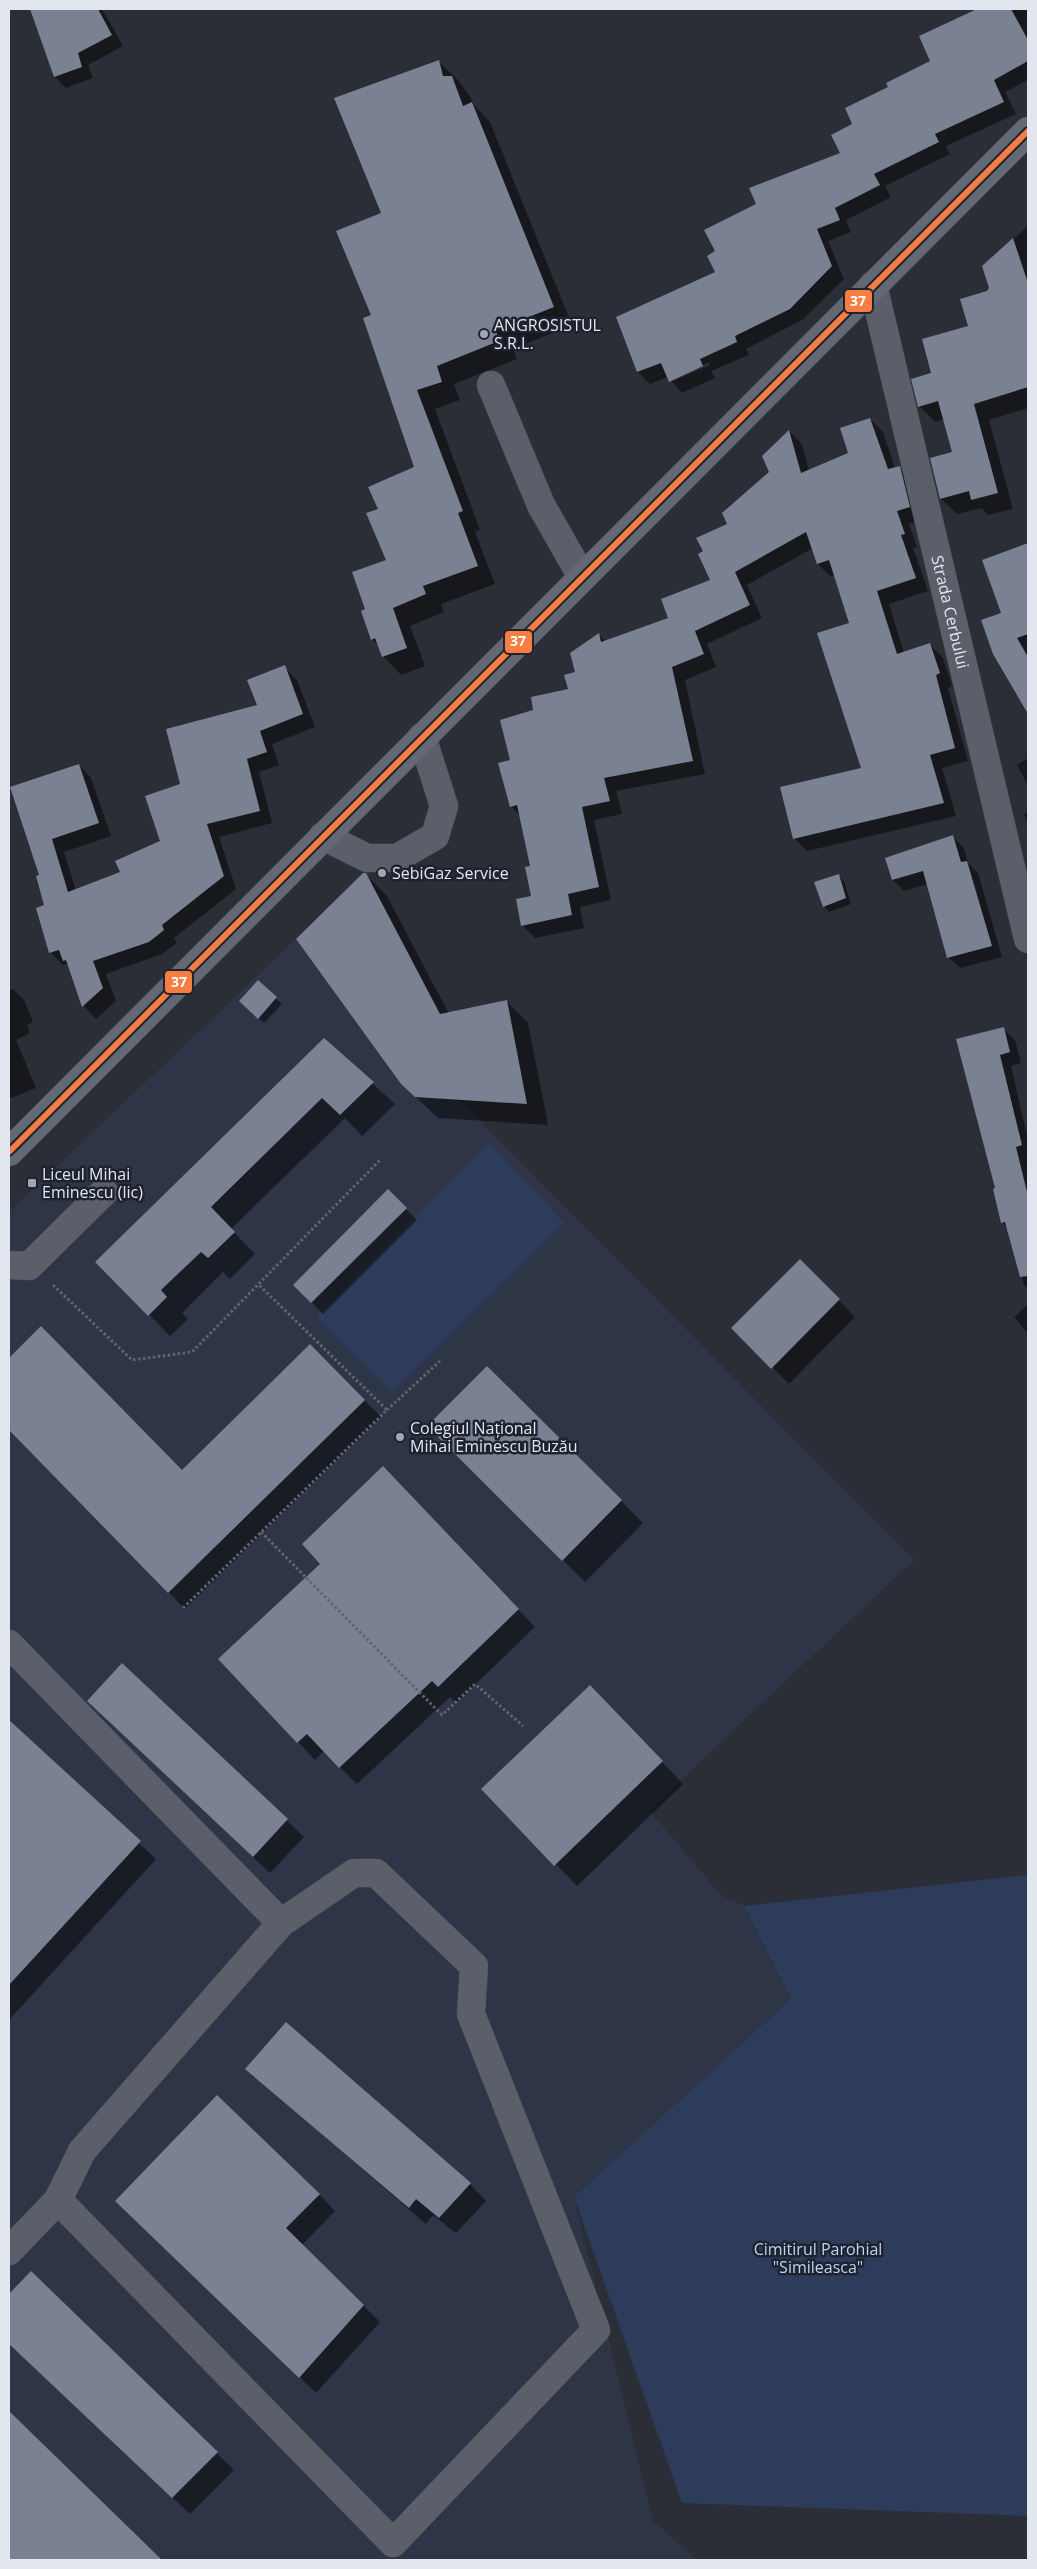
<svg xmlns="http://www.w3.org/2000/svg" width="1037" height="2569" viewBox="0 0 1037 2569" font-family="'Open Sans',sans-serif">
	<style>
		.built { fill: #2d3546 }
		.green { fill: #2e3c5c }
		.shadow { fill: #0007; fill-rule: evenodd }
		.building { fill: #798192 }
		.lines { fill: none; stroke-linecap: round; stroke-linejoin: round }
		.minor-casing { stroke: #45494f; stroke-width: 29 }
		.major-casing { stroke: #45494f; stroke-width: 29 }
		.path { stroke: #61646c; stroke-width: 3; stroke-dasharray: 2.5 2.5; stroke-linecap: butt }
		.minor { stroke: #5b5f69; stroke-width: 28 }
		.major { stroke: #636974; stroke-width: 28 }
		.bus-1-casing { stroke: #1d232f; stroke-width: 10 }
		.bus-1 { stroke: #f77d43; stroke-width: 6 }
		.poi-dot { fill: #a2a6ae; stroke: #1d232f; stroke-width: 2 }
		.labels { text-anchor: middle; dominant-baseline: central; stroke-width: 5; stroke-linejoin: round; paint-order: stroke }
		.poi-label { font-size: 16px; fill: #e2e6ef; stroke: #1d232f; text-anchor: start }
		.street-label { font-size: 16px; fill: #e2e6ef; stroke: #1d232f }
		.park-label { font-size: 16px; fill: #bfd1f5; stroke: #1d232f }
		.line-badge { stroke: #1d232f; stroke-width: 2 }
		.badge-label { font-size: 14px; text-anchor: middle; font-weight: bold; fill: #fff }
	</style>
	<rect width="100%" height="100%" fill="#2b2e36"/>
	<path class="built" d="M296,939L401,1084L416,1097L459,1100L914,1560L649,1810L722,1896L744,1906L791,1999L574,2198L653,2521L697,2560H9V1212Z"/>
	<g class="green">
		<path d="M489,1143L564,1222L392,1392L316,1317Z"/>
		<path d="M1028,1875V2516L682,2503L574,2197L791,1999L744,1906Z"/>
	</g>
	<g class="shadow">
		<path d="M31,9H102L123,46L88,65L93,78L66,88L55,77Z"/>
		<path d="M982,9H1028V80L1005,92L1016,114L946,146L950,154L885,186L891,197L846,220L851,232L828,241L844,279L802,320L746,349L749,355L711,371L715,378L682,393L668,377L650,384L638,372L617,318L717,273V252L757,204L842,154L854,124L889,87L932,61L965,18ZM709,362L710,365L673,381V378Z"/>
		<path d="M438,61L457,79L470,96L474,105L490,122L572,325L513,349L517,359L454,384L460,400L435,409L480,530L475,532L495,584L441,604L444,612L410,626L425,666L401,675L383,656L379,646L372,639L367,610L387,561L379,509L416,468L373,316L383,214Z"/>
		<path d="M1028,226V408L989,420L1013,509L988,515L981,508L957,514L941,499L954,453L945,419L935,422L919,406L932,374L970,327L990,289L983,266Z"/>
		<path d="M870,419L883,432L895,468L899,467L912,480L922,520L909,524L917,547L913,548L928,591L889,604L904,653L930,645L943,658L952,686L948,688L968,761L942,768L956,816L807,851L794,838L863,769L850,624L835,575L831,577L818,564L813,548L747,585L762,618L707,644L716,667L685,680L705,774L616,791L622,814L594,820L611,900L580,907L584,928L535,938L522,925L533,897L532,867L521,816L511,806L512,761L535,711L569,690L576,672L598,634L606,642L669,618L711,580L704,552L771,473L789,431L802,444L809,471L850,453Z"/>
		<path d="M1024,546L1028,551V647L1026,648L1028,652V698L1026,700L1003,614Z"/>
		<path d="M284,667L297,680L315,727L272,744L279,765L259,772L272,823L219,837L236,889L174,938L177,943L162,954L106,974L116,1001L96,1019L84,1006L70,966L67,964L63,965L50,952L41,876L12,788L79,765L91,778L111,836L64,852L76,891L122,873L162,842L182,785L259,706Z"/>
		<path d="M1028,758V785L1017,765Z"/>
		<path d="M1028,812V823L1024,815Z"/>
		<path d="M953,837L964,848L968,863L978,873L1002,957L960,968L948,957L928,884L904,891L893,880L887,859Z"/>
		<path d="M365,874L387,896L449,1014L506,1001L528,1023L548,1125L438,1118L402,1084Z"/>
		<path d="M838,875L844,881L851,904L829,912L824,906Z"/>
		<path d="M258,982L282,1004L264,1023L246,1006Z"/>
		<path d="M13,989L24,1000L33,1022L27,1025L30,1033L16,1040L36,1088L9,1099V990Z"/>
		<path d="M1003,1029L1015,1040L1021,1063L1011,1066L1028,1140V1158H1026L1028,1166V1289L1024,1285L1008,1228L1002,1222L997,1189L958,1040Z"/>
		<path d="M324,1040L395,1104L362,1136L345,1118L231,1229L255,1254L230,1279L223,1272L182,1313L188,1319L170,1336L97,1262Z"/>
		<path d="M388,1191L417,1220L323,1314L295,1285Z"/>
		<path d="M800,1261L855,1317L789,1384L733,1328Z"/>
		<path d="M1028,1304V1333L1014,1317Z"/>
		<path d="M41,1328L182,1472L327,1362L381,1417L185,1609L9,1428V1360Z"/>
		<path d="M487,1367L643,1523L585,1582L428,1426Z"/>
		<path d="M400,1485L535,1627L456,1703L450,1697L357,1784L324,1751L315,1760L220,1659L322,1564Z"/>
		<path d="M122,1665L304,1837L270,1873L105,1718Z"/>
		<path d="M611,1708L683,1784L577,1886L483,1789Z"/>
		<path d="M9,1721L156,1859L9,2020Z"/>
		<path d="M247,2069L470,2184L486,2201L456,2233L433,2215L426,2224Z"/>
		<path d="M319,2194L335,2211L302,2245L380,2322L316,2393L133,2217Z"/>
		<path d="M31,2273L234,2470L190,2514L9,2344V2296Z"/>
		<path d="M9,2413L160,2560H9Z"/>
	</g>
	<g class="building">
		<path d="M30,9H98L112,35L78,53L82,67L54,77Z"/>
		<path d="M977,9H1011L1028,40V61L994,80L1004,102L935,134L939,142L874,174L880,185L835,208L840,220L817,229L832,266L790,309L735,336L737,342L700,359L703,366L669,382L661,363L637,372L616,317L715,272L707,256L715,251L704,230L756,204L749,188L840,153L831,135L852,124L845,108L888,87L886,83L930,61L919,36Z"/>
		<path d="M439,60L443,76H452L463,106L472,102L554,307L496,330L499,341L437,366L442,382L417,390L463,511L458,513L478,566L423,586L426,594L393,608L407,648L382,657L375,638L371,640L361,611L365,609L352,572L386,560L366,513L378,509L368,487L414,467L363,318L371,315L336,231L381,213L334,98Z"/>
		<path d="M1013,238L1028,283V387L974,404L998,493L971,500L969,491L940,499L930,458L952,452L938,401L918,407L911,379L931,373L922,339L968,326L960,299L987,291L989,288L982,266Z"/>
		<path d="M870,418L888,469L900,466L910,507L897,511L905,534L901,535L916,578L877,591L897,654L930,643L940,673L936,675L955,748L930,755L944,803L793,839L780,787L861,768L817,633L849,623L829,560L817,564L806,532L735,572L750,605L695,631L704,654L672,667L693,761L604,778L610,801L582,807L599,887L568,894L572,915L521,926L516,899L531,896L525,867L530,866L517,805L510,807L498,763L510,760L500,720L533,710L531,697L568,689L564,675L575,672L570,653L599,633L601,642L668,618L661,599L710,580L698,554L703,551L696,538L727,524L722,513L769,472L762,456L789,430L801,473L848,453L840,428Z"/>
		<path d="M1028,543V634L1017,638L1028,657V714L993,654L981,620L1001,613L982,560Z"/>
		<path d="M285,665L303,714L260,731L267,752L247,759L260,811L207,824L224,876L162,925L164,930L149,942L93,961L103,988L82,1007L66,960L63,961L59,950L49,953L36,908L44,905L36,876L39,875L10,787L79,764L99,823L52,839L68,892L120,872L115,861L160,841L145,796L180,784L166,729L257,705L247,680Z"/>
		<path d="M953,835L961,862L967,861L992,946L947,958L923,871L892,880L885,858Z"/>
		<path d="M363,873H366L440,1014L507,1000L527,1104L415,1097L401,1084L296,939Z"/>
		<path d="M839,874L846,898L823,907L814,882Z"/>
		<path d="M258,980L277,997L258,1019L239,1001Z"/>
		<path d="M1004,1027L1010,1052L1000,1055L1022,1145L1016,1147L1028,1196V1276L1020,1277L1005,1222L1001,1223L993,1189L995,1188L956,1039Z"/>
		<path d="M324,1038L374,1082L340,1115L322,1098L211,1207L235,1232L208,1258L201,1252L161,1290L167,1297L148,1316L95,1262Z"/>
		<path d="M388,1189L407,1208L311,1303L293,1285Z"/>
		<path d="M800,1259L840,1299L771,1369L731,1328Z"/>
		<path d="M41,1326L182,1470L310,1344L365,1400L168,1593L9,1430V1358Z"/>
		<path d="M487,1366L622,1500L562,1561L427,1426Z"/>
		<path d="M383,1466L519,1609L438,1687L432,1681L339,1768L307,1734L297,1743L218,1659L320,1564L302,1544Z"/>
		<path d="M122,1663L288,1819L253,1857L87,1701Z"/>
		<path d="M590,1685L663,1761L554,1866L481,1789Z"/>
		<path d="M9,1720L141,1841L9,1985Z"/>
		<path d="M286,2022L471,2183L439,2218L416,2199L409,2208L245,2069Z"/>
		<path d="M217,2095L320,2194L286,2228L364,2305L299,2378L115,2201Z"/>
		<path d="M31,2271L218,2452L172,2498L9,2344V2294Z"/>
		<path d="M9,2411L162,2560H9Z"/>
	</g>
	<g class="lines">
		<defs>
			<g id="minor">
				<path id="s1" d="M873,285L1028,939"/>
				<path d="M491,385L541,505L582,577"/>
				<path d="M323,836L367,858H397L435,836L444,806L422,737"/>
				<path d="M9,1265L29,1266L104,1192"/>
				<path d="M9,1644L281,1923"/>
				<path d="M9,2251L58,2200L82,2151L281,1923L354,1873H376L474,1966L471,2014L596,2330L393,2543L58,2200"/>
			</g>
			<path id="major" d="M9,1152L1028,131"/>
		</defs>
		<use href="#minor" class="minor-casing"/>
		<use href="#major" class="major-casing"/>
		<g class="path">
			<path d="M53,1285L132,1360L192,1352L381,1159"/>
			<path d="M387,1410L440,1361"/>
			<path d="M261,1532L442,1715L475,1684L523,1726"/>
			<path d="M183,1608L387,1410L258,1284"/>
		</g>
		<use href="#minor" class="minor"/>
		<use href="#major" class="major"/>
		<defs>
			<path id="bus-1" d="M9,1152L1028,131"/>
		</defs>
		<use href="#bus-1" class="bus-1-casing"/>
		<use href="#bus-1" class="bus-1"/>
	</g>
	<g class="poi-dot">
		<circle cx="484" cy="334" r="5"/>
		<circle cx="382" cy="873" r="5"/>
		<rect x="27" y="1178" width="10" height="10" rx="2.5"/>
		<circle cx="400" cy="1437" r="5"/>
	</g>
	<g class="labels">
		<g class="poi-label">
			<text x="494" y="325">ANGROSISTUL<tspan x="494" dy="18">S.R.L.</tspan></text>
			<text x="392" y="873">SebiGaz Service</text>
			<text x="42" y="1174">Liceul Mihai<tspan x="42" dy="18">Eminescu (lic)</tspan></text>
			<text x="410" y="1428">Colegiul Național<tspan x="410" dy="18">Mihai Eminescu Buzău</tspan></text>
		</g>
		<g class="street-label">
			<text stroke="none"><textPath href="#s1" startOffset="336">Strada Cerbului</textPath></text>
		</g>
		<g class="park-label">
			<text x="818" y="2249">Cimitirul Parohial<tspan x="818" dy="18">"Simileasca"</tspan></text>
		</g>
	</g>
	<g class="line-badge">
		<rect x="844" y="289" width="29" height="24" rx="5" fill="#f77d43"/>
		<rect x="504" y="630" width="29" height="24" rx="5" fill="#f77d43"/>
		<rect x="164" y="970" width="29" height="24" rx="5" fill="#f77d43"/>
	</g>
	<g class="badge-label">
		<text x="858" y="306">37</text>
		<text x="518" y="646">37</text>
		<text x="179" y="987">37</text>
	</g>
	<rect width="1037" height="2569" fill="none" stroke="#e2e6ef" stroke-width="20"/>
</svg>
